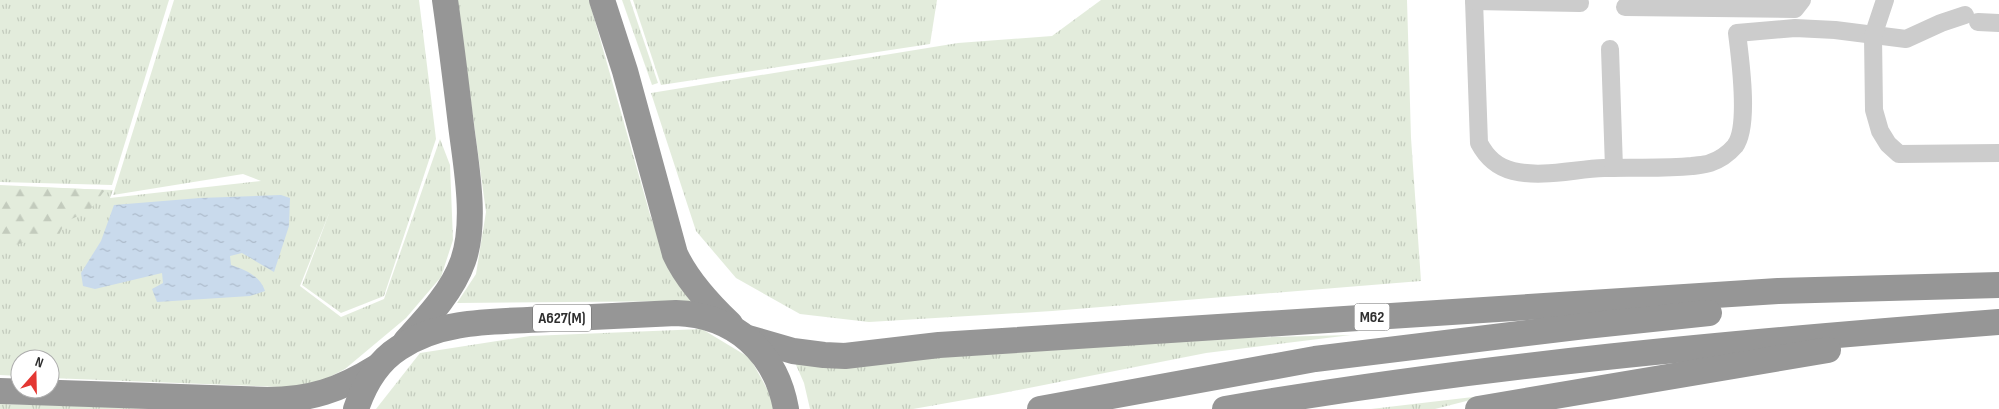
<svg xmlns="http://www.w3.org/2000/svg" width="1999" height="409" viewBox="0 0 1999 409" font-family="'Sofia Sans Condensed',sans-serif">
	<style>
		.grass { fill: url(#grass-tufts) }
		.forest { fill: url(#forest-firs) }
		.water { fill: url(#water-ripples) }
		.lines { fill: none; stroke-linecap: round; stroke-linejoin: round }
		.minor { stroke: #ccc; stroke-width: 18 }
		.highway { stroke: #969696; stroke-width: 26 }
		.labels { text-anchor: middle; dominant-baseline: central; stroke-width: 5; stroke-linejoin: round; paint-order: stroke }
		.shield { fill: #fff; stroke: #6d6d6d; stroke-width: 1 }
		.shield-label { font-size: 16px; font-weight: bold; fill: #2f2f2f }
	</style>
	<defs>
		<pattern id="grass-tufts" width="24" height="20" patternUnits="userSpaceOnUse" patternTransform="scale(1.25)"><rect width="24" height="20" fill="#e3ecdc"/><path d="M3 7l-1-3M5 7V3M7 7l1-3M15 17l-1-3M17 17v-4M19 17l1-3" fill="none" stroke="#c3cbbd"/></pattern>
		<pattern id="forest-firs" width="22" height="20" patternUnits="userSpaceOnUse" patternTransform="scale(1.25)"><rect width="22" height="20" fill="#e3ecdc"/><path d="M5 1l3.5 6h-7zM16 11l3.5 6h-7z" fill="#c3cbbd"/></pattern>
		<pattern id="water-ripples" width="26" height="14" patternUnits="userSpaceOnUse" patternTransform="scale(1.25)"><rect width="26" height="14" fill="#c9daec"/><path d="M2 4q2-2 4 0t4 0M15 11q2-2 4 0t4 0" fill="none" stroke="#adbbcb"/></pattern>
	</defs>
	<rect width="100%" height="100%" fill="#fff"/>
	<g class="grass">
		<path d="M0,0H169L112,185L0,182Z"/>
		<path d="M174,0H419L436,139L384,296L341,313L302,285L330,211L300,286L341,317L384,299L440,139L450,165L453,240L441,277L406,318L345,369L308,388L50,378V359H20V376L0,375V186L113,190L110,198L261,181L243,174L113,195Z"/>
		<path d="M457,0H589L651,218L693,301L457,303L476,274L486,212Z"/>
		<path d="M622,0H630L658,83L652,85Z"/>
		<path d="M633,0H937L930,44L661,85Z"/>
		<path d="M1101,0H1407L1411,138L1421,281L1052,311L869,322L800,314L736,278L696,231L651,93L958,43L1052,36Z"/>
		<path d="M702,329L750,358L776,405V409H376L420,353L530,336Z"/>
		<path d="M1351,335L1206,353L998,394L913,409H810L804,383L793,358L1143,340Z"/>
		<path d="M1490,395L1435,409H1371Z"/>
		<path d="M0,404L202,409H0Z"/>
	</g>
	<path class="forest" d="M0,185L105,190L89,211L65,222L59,235L0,248Z"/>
	<path class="water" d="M281,195L290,198L289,226L274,272L242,253L230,256L231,265C246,270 260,276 265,291L250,296L157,302L152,289L163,283L162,273L95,289L83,286L81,273L101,241L114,205L200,198Z"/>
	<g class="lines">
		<g class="minor">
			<path d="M1474,0L1479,143C1487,158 1497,167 1513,171C1542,178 1575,169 1604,168C1634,167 1662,169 1692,166C1698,165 1705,165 1710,163C1719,160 1729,153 1735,146C1750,126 1740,58 1737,33L1795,28L1835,30L1906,39L1941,23L1965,15"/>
			<path d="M1885,0L1873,36L1874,110L1880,131L1888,144L1899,154L1999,153"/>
			<path d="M1474,1L1580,3"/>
			<path d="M1625,7L1795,9L1802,0"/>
			<path d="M1978,22L1999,23"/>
			<path d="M1610,49L1614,168"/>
		</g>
		<g class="highway">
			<path d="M602,0L625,71L675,254C687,280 709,304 730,324"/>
			<path d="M748,338L793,351L824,355L845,356L939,345L1778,291L1999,285"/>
			<path d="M406,341C428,317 452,292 463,261C477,221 466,166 461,125C456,83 451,42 445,0"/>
			<path d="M0,391L267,400C310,400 340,390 377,367"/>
			<path d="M356,409C364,385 377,362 399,348C443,318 500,322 550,319C592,317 634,315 676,313C734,315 776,352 786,409"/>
			<path d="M1040,409L1315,359L1585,326L1709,313"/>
			<path d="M1225,409C1481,365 1740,342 1999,322"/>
			<path d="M1478,409L1828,350"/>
		</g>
	</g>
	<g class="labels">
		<g class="shield">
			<rect x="1354.5" y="303.5" width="35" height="27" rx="4"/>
			<rect x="533" y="304.5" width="58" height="27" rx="4"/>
		</g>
		<g class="shield-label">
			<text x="1372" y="317">M62</text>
			<text x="562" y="318">A627(M)</text>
		</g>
	</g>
	<g transform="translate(35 374) rotate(20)"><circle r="24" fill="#ffffff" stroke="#acacac"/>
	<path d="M0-4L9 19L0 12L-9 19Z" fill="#e43732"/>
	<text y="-8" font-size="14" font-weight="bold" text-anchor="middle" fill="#2f2f2f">N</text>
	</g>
</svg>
